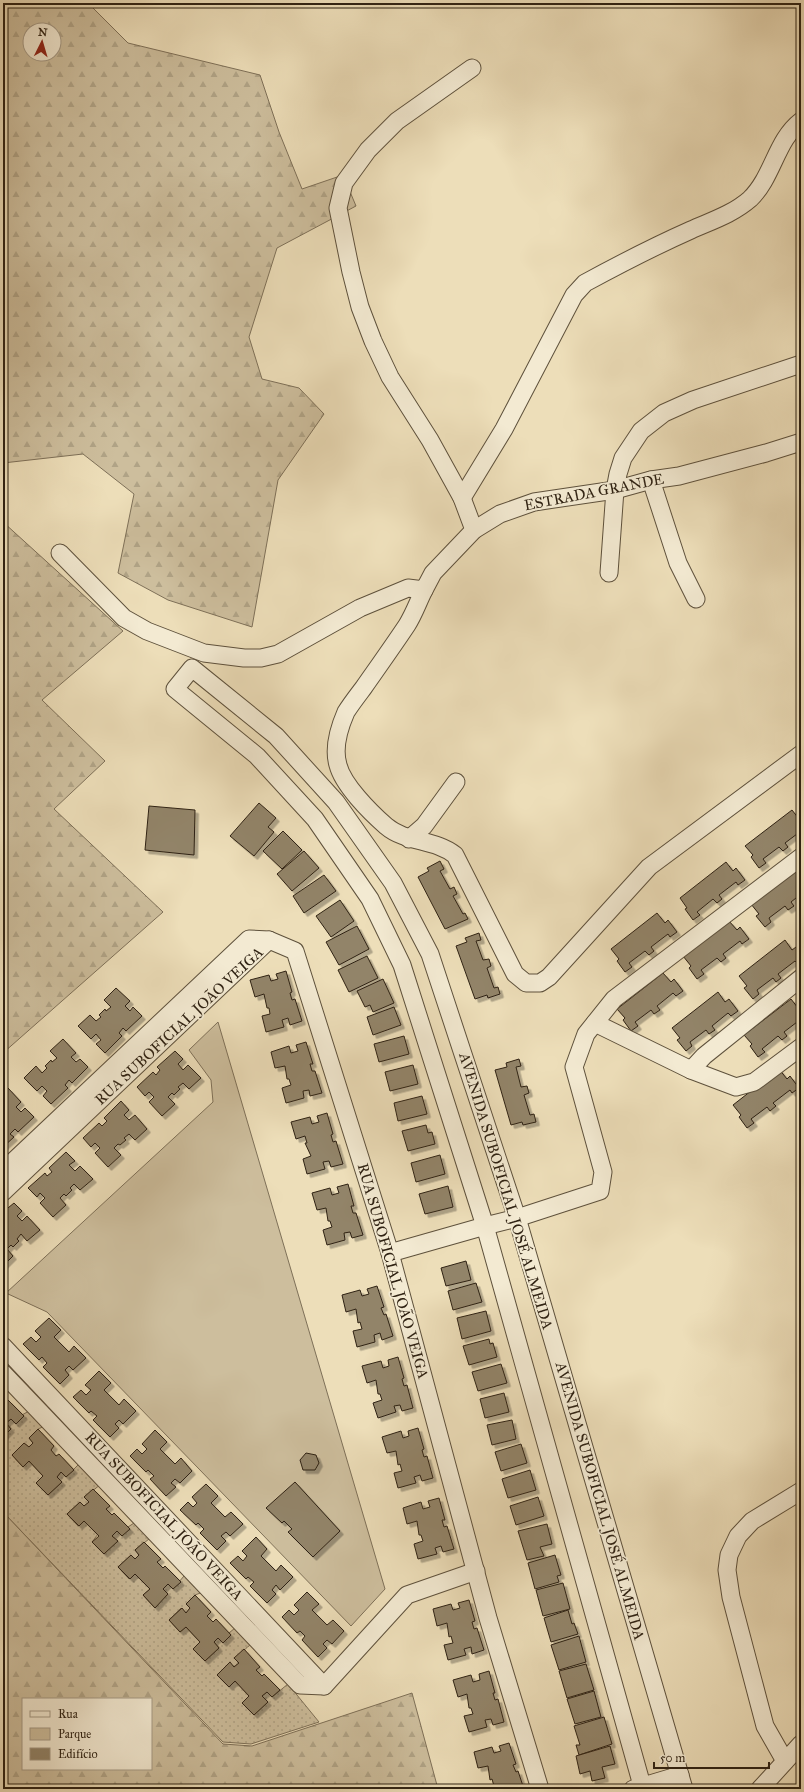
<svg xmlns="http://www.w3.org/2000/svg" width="804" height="1792" viewBox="0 0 804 1792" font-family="'IM FELL Great Primer',serif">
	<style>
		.grass { fill: url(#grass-dots); stroke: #7e7058 }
		.forest { fill: url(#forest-firs); stroke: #7e7058; fill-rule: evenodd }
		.green { fill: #cdbe9d; stroke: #7e7058 }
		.building { fill: #928469; stroke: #2f2213; filter: url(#shadow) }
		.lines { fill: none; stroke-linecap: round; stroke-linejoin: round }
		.street-casing { stroke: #5e513c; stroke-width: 19 }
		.street { stroke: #f3ead2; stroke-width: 17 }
		.labels { text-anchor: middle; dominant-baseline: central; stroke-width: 3.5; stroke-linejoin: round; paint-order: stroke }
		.street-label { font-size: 15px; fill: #2f2213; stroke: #f3ead2 }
	</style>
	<defs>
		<pattern id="grass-dots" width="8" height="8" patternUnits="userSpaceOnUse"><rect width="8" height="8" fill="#cdbe9d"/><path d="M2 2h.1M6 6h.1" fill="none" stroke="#b0a386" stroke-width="1.8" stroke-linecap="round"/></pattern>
		<pattern id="forest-firs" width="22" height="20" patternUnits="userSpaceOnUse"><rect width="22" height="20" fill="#cdbe9d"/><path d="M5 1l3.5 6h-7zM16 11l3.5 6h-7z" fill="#b0a386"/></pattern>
		<filter id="shadow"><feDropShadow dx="3.5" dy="3.5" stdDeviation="0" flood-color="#0004"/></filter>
	</defs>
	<rect width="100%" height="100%" fill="#eddeb9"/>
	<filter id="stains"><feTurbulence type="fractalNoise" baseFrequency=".005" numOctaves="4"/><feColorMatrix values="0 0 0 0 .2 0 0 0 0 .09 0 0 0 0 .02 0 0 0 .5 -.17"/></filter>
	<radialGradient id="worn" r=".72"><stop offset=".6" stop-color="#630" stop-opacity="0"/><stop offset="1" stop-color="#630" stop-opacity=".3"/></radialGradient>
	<path class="grass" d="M29,1411L45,1426L38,1429L29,1438L33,1443L29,1447L24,1443L12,1455L23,1467L29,1461L43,1476L36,1483L48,1495L62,1482L57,1477L61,1472L66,1477L80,1463L101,1484L85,1497L89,1502L84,1506L80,1502L67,1514L78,1526L84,1521L98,1534L92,1542L104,1554L117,1541L112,1536L117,1531L122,1536L128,1527L134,1523L149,1539L135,1550L139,1555L135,1559L131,1555L118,1567L129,1579L135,1574L150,1589L143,1595L154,1607L168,1594L163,1589L168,1584L173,1589L184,1576L203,1592L195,1595L186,1604L190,1608L186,1613L181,1608L169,1620L180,1632L186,1627L200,1642L193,1649L205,1661L219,1648L214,1642L218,1638L223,1643L231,1635L229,1633L235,1628L252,1644C238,1652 244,1658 234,1667L230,1663L235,1681L249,1696L242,1703L254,1715L268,1702L262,1696L267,1692L272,1697L288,1684L319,1722L251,1744L223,1742L3,1512V1437L11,1429L6,1423L11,1419L16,1424L22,1415Z"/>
	<g class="forest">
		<path d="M3,3H88L128,43L260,75L279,132L302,189L343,175L356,206L277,248L249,337L262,379L299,388L324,414L278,480L252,627L168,600L118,573L134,494L83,454L3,463ZM30,30H54V54H30Z"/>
		<path d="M3,522L123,631L42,700L105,761L54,809L163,912L3,1053Z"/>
		<path d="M3,1512L223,1744L252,1746L412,1693L438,1789H3ZM23,1699H151V1769H23Z"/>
	</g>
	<path class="green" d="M218,1022L385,1589L351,1626L47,1312L6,1293L213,1102L211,1080L189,1050Z"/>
	<g class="building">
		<path d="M259,803L276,818L268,827L274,832L254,856L230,836Z"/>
		<path d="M149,806L195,810L194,855L145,850Z"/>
		<path d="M792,810L799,819L801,817V831L785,843L788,847L783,851L779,847L763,859L766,863L759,868L751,857L753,855L745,846Z"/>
		<path d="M283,831L302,850L282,869L263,851Z"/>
		<path d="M304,851L319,868L292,891L277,874Z"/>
		<path d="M440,861L444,869L440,871L450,889L454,887L457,894L453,896L463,914L465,913L468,919L445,929L418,877L429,871L427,868Z"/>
		<path d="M726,862L733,871L736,868L745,880L738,885L736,882L719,895L722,899L717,903L713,899L697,912L700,915L693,920L685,909L687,908L680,898Z"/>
		<path d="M797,869L801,874V894L791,902L794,906L788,910L785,906L769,918L771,922L765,927L756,916L759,914L751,904Z"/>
		<path d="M324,875L336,891L304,913L293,896Z"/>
		<path d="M340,900L354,921L331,937L316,916Z"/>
		<path d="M657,913L665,923L668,920L677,932L670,937L668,934L651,947L654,951L649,955L645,951L629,963L632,967L625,972L617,961L619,959L611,949Z"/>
		<path d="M729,921L737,930L740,927L749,939L742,944L740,941L723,954L726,958L721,962L717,958L701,970L704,974L697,979L689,968L691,966L683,956Z"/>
		<path d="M357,926L369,949L339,965L326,942Z"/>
		<path d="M479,933L481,940L476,941L483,960L489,959L491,966L487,968L494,988L498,987L500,994L488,998L487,995L475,999L456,946L467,942L465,938Z"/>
		<path d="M785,940L792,950L796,947L801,954V961L798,964L795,961L778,974L781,978L776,982L773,978L757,990L759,994L753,999L744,988L747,986L739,976Z"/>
		<path d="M367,956L378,978L349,992L338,970Z"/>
		<path d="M286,971L292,992L290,993L292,1000L295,999L302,1021L290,1025L288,1018L282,1020L284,1027L266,1032L262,1016L270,1014L269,1008H267L264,994L255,997L250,980L269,975L271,981L278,979L276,974Z"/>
		<path d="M663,973L671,982L674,979L683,991L676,996L673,993L657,1006L660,1010L654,1014L651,1010L635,1022L638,1026L631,1031L623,1020L625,1018L617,1009Z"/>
		<path d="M383,979L394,1003L373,1012L370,1005L365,1007L357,991Z"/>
		<path d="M116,988L130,1001L125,1006L130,1011L133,1007L142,1016L126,1031L123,1028L119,1033L122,1036L105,1053L96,1044L101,1040L96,1034L91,1039L78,1026L90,1015L96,1021L101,1017L99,1015L105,1009L106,1011L111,1007L104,1000Z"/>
		<path d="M718,992L725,1002L729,999L738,1011L731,1016L728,1013L712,1026L715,1030L709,1034L706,1030L690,1042L692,1046L686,1051L677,1040L680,1038L672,1028Z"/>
		<path d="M791,999L798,1008L801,1005V1019L784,1032L787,1036L782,1040L778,1036L762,1049L765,1052L758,1057L750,1046L752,1044L744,1035Z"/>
		<path d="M394,1007L401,1025L373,1035L367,1017Z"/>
		<path d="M404,1036L409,1054L379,1062L374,1044Z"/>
		<path d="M63,1039L76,1053L71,1057L76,1062L80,1059L88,1067L72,1083L69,1080L65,1085L68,1088L51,1104L43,1096L47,1091L42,1086L37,1091L24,1078L36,1066L42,1073L47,1068L45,1066L51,1060L52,1062L57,1058L50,1051Z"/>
		<path d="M306,1042L313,1064H310L312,1071H315L322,1093L310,1096L309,1090L303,1091L304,1098L286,1103L282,1088L291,1085L289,1079H287L285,1066L275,1068L271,1052L289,1046L291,1053L298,1051L296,1045Z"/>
		<path d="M175,1051L183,1059L178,1064L183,1070L188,1065L201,1078L189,1089L183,1083L178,1087L180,1089L174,1095L172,1093L168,1097L175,1104L162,1116L149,1102L154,1097L149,1092L145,1096L137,1087L153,1072L156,1075L160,1070L157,1067Z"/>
		<path d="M519,1059L521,1066L516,1067L521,1087L527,1086L529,1093L524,1095L530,1115L534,1114L536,1122L523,1125L522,1122L511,1125L495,1070L507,1067L506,1063Z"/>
		<path d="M413,1065L418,1084L390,1091L385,1072Z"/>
		<path d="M779,1069L787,1079L790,1076L799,1088L792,1093L790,1090L773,1103L776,1106L770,1111L767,1107L751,1119L754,1123L747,1128L739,1117L741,1115L733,1105Z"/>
		<path d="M8,1088L21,1102L16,1107L21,1112L25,1108L34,1117L18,1132L15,1129L10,1134L14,1137L3,1147V1093Z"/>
		<path d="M422,1096L427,1114L398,1121L394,1103Z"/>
		<path d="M121,1101L129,1110L124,1115L129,1120L135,1115L147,1129L135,1140L129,1134L124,1138L126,1140L120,1145L118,1144L114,1148L121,1155L108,1167L95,1153L100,1148L95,1143L91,1147L83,1138L99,1123L102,1126L107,1121L104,1118Z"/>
		<path d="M327,1113L333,1134L331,1135L333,1142L336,1141L343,1164L331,1167L329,1161L323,1162L325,1169L307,1174L303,1159L311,1156L305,1143H307L305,1136L296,1139L291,1122L310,1117L312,1124L319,1122L317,1116Z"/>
		<path d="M426,1125L428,1133L432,1132L435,1144L408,1151L402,1131Z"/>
		<path d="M66,1152L75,1161L69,1165L75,1171L80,1166L93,1179L80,1190L74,1184L70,1188L72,1190L66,1196L64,1194L60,1198L66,1205L53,1217L40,1203L45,1198L40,1193L37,1197L28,1188L45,1173L47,1176L52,1172L49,1168Z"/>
		<path d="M440,1155L445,1174L416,1182L411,1163Z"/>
		<path d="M348,1184L354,1206H351L353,1213H356L363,1235L352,1238L350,1232L344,1233L345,1240L327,1245L323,1230L332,1227L330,1221H328L326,1208L317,1210L312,1193L330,1188L332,1195L339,1193L337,1187Z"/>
		<path d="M448,1186L453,1207L425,1214L419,1194Z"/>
		<path d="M14,1203L22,1211L17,1216L22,1221L27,1216L40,1230L27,1241L21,1234L17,1239L19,1241L13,1247L11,1245L7,1249L13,1256L3,1266V1212Z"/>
		<path d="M466,1261L471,1280L446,1286L441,1268Z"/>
		<path d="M476,1283L482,1302L453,1310L448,1291Z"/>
		<path d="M377,1286L384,1307L381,1308L384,1315L386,1314L393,1336L382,1340L380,1333L374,1335L375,1342L357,1347L353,1331L362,1329L360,1322L358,1323L356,1309L346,1312L342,1295L360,1290L362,1296L369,1294L367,1289Z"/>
		<path d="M486,1311L491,1331L462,1339L457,1318Z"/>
		<path d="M49,1318L61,1330L54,1337L69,1352L74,1346L86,1358L73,1370L69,1366L65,1370L69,1375L60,1384L43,1367L47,1363L42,1357L39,1360L23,1344L31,1337L36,1342L41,1337L35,1331Z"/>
		<path d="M489,1339L490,1344L493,1343L497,1357L469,1365L463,1346Z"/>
		<path d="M398,1357L404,1378L402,1379L404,1386L407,1385L413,1408L402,1411L400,1405L394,1406L396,1412L378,1418L373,1403L382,1400L380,1394H378L376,1380L367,1383L362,1366L381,1361L383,1368L389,1366L388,1360Z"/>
		<path d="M501,1364L507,1383L478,1391L472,1372Z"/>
		<path d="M99,1371L111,1383L104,1390L119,1405L124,1399L136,1411L123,1424L119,1420L115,1424L119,1428L110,1437L93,1420L97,1416L91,1411L89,1413L73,1397L81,1390L86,1395L91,1390L85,1385Z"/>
		<path d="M504,1393L509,1412L485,1418L480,1399Z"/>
		<path d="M3,1400L6,1403L8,1400L24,1416L16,1424L11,1419L6,1423L11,1429L3,1437Z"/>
		<path d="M512,1420L516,1439L492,1445L487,1425Z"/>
		<path d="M418,1428L424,1449L422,1450L424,1457L427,1456L433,1478L422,1481L420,1475L414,1477L416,1483L398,1488L394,1473L402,1471L400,1464L398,1465L396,1451L387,1453L382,1437L401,1431L403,1438L409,1436L408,1431Z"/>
		<path d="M38,1429L54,1446L51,1450L56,1456L59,1454L74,1470L66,1477L61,1472L57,1477L62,1482L48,1495L36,1483L43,1476L29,1461L23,1467L12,1455L24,1443L29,1447L33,1443L29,1438Z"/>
		<path d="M155,1430L167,1442L160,1449L175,1464L181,1458L192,1471L180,1483L175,1479L171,1483L176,1487L166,1496L150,1479L154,1476L148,1470L146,1472L130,1456L137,1449L142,1454L147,1449L142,1444Z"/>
		<path d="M521,1444L527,1463L501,1471L495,1452Z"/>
		<path d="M306,1453L316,1455L319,1463L315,1470H303L300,1460Z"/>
		<path d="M530,1470L536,1490L508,1498L502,1479Z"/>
		<path d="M295,1482L340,1531L313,1557L288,1532L292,1529L284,1521L282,1523L266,1508Z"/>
		<path d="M206,1484L218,1496L211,1503L225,1517L231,1512L243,1524L230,1536L226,1532L221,1536L226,1541L217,1550L200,1533L204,1529L198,1523L196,1525L180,1510L188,1502L193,1507L197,1503L192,1497Z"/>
		<path d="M93,1489L110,1506L106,1509L112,1515L114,1513L130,1529L122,1536L117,1531L112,1536L118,1541L104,1554L92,1542L99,1536L84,1521L79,1526L67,1514L80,1502L84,1506L89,1502L84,1497Z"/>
		<path d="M538,1497L544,1516L516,1525L510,1506Z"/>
		<path d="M439,1498L445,1520H442L444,1527L447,1526L454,1549L443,1552L441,1546L435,1548L437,1554L418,1559L414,1544L423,1541L421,1535H419L417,1521L407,1524L403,1508L421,1502L423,1509L430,1507L428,1501Z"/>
		<path d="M547,1524L552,1544L540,1547L544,1556L527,1560L518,1531Z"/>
		<path d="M256,1537L267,1549L261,1556L276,1571L281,1565L293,1577L280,1590L276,1585L272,1590L276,1594L267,1603L250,1586L254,1582L248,1577L246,1579L230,1563L238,1556L243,1561L247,1556L242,1551Z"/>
		<path d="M144,1542L161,1559L157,1562L163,1568L165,1566L181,1582L173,1589L168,1584L163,1589L168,1594L155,1608L143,1595L150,1589L135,1574L130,1579L118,1567L131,1555L135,1559L139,1555L135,1550Z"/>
		<path d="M555,1555L561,1575L557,1576L559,1582L535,1589L528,1563Z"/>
		<path d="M563,1583L570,1609L543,1616L536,1590Z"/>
		<path d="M307,1592L319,1604L312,1610L327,1625L333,1620L344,1631L332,1644L327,1640L323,1644L327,1648L318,1657L302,1640L305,1636L300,1631L297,1633L282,1617L289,1610L294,1615L299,1610L294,1605Z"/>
		<path d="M195,1595L211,1612L207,1616L213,1622L216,1619L231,1635L223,1643L218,1638L214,1642L219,1648L205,1661L193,1649L200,1642L186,1627L180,1632L169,1620L182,1608L186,1613L190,1608L186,1604Z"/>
		<path d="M469,1600L475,1621L472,1622L474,1629L477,1628L484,1650L472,1654L471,1647L464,1649L466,1655L448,1660L444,1645L453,1643L451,1636L449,1637L447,1623L437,1626L433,1609L451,1604L453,1610L460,1608L458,1603Z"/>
		<path d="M568,1610L572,1624L574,1623L578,1634L551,1642L544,1618Z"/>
		<path d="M579,1636L586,1662L559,1670L551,1645Z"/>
		<path d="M244,1649L260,1667L256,1670L262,1676L264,1674L280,1690L272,1697L267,1692L262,1696L268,1702L254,1715L242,1703L249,1696L235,1681L229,1687L217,1675L230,1662L234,1667L239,1663L234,1658Z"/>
		<path d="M586,1664L594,1690L567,1698L559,1671Z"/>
		<path d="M489,1671L495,1693H493L495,1700L498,1699L504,1722L493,1725L491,1719L485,1720L487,1727L469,1732L464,1716L473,1714L471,1708H469L467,1694L458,1697L453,1680L471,1675L473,1682L480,1680L479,1674Z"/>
		<path d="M594,1691L601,1717L575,1724L567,1699Z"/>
		<path d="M604,1717L612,1744L579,1755L576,1745H580L574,1726Z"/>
		<path d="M509,1743L516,1764L513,1765L516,1772L518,1771L524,1789H485L494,1786L492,1779L490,1780L488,1766L478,1768L474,1752L492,1747L494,1753L501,1751L499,1746Z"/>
		<path d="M610,1746L615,1764L602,1767L605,1778L592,1781L590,1771L580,1774L576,1756Z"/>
	</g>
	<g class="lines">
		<defs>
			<g id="street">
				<path d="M472,68L397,121L368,150L344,183L338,208L351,272L360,307L373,341L390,377L430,440L462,498L474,530"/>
				<path d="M651,480L678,563L696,599"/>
				<path d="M462,498L504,429L574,295L585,283C620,264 655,246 691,230C711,221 733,214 750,199C773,177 776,140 801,121"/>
				<path d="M60,553L124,618L147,631L204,653L244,658H261L278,654L360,608L408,588L424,590L433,573L474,530L500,514L534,502L615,490L651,480L679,476L766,453L801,442"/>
				<path d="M609,573L615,490L618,474L623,458L641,431L664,413L693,400L801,364"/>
				<path d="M424,590C418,602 414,614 407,625C393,646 378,667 364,687C358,695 351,704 346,712C339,728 333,748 338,765C343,785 370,812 386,826C406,843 435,839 455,855L515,974L526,983H540L549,977L649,867L801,754"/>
				<path d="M409,839L424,826L456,782"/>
				<path d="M595,1023L691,1070L736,1087L754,1082L801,1047"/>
				<path d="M691,1070L704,1056L801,978"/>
				<path d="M3,1171L249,939L269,940L295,951L390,1253L488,1618L540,1789"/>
				<path d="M3,1192L269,940"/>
				<path d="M390,1253L485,1226L517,1218L600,1191L603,1172L574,1067L586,1034L614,999L801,857"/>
				<path d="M3,1346L324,1686"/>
				<path d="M3,1373L300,1685L324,1686L407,1595L476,1571"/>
				<path d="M785,1761L765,1726L731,1597L727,1570L729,1555L738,1536L752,1521L801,1491"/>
				<path d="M633,1789L680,1775"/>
				<path d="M643,1789L485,1226L402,965L370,899L315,819L257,756L175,689L192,668L276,736L336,802L393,883L430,954L517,1218L684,1789"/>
				<path d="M760,1789L801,1744"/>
			</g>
		</defs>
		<use href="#street" class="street-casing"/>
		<use href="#street" class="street"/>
	</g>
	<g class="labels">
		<g class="street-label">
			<text transform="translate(594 492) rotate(-11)">ESTRADA GRANDE</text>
			<text transform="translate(179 1026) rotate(-43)">RUA SUBOFICIAL JOÃO VEIGA</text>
			<text transform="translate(506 1191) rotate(73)">AVENIDA SUBOFICIAL JOSÉ ALMEIDA</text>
			<text transform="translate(393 1271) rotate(74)">RUA SUBOFICIAL JOÃO VEIGA</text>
			<text transform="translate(600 1501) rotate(74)">AVENIDA SUBOFICIAL JOSÉ ALMEIDA</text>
			<text transform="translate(164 1516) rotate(47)">RUA SUBOFICIAL JOÃO VEIGA</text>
		</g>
	</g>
	<rect width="804" height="1792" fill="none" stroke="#eddeb9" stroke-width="16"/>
	<rect x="4" y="4" width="796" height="1784" fill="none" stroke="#2f2213" stroke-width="2"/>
	<rect x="8" y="8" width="788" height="1776" fill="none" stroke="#2f2213"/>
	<rect x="22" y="1698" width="130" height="72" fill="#f3ead2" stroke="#a59a86"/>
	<rect x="30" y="1711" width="20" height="6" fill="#f3ead2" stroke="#a59a86"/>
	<text x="58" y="1718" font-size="12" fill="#2f2213">Rua</text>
	<rect x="30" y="1728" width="20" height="12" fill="#cdbe9d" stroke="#a59a86"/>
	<text x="58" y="1738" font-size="12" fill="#2f2213">Parque</text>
	<rect x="30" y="1748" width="20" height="12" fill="#928469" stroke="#a59a86"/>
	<text x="58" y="1758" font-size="12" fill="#2f2213">Edifício</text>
	<g transform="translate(42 42) rotate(5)"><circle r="19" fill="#f3ead2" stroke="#a59a86"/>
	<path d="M0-3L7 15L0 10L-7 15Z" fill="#8f2418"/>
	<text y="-6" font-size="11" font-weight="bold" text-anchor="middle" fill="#2f2213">N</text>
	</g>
	<path d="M654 1762v6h115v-6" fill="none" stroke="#2f2213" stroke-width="2"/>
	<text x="660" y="1762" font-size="12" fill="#2f2213" stroke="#f3ead2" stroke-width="3" paint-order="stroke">50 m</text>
	<rect width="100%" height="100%" filter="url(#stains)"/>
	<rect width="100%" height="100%" fill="url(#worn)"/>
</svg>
